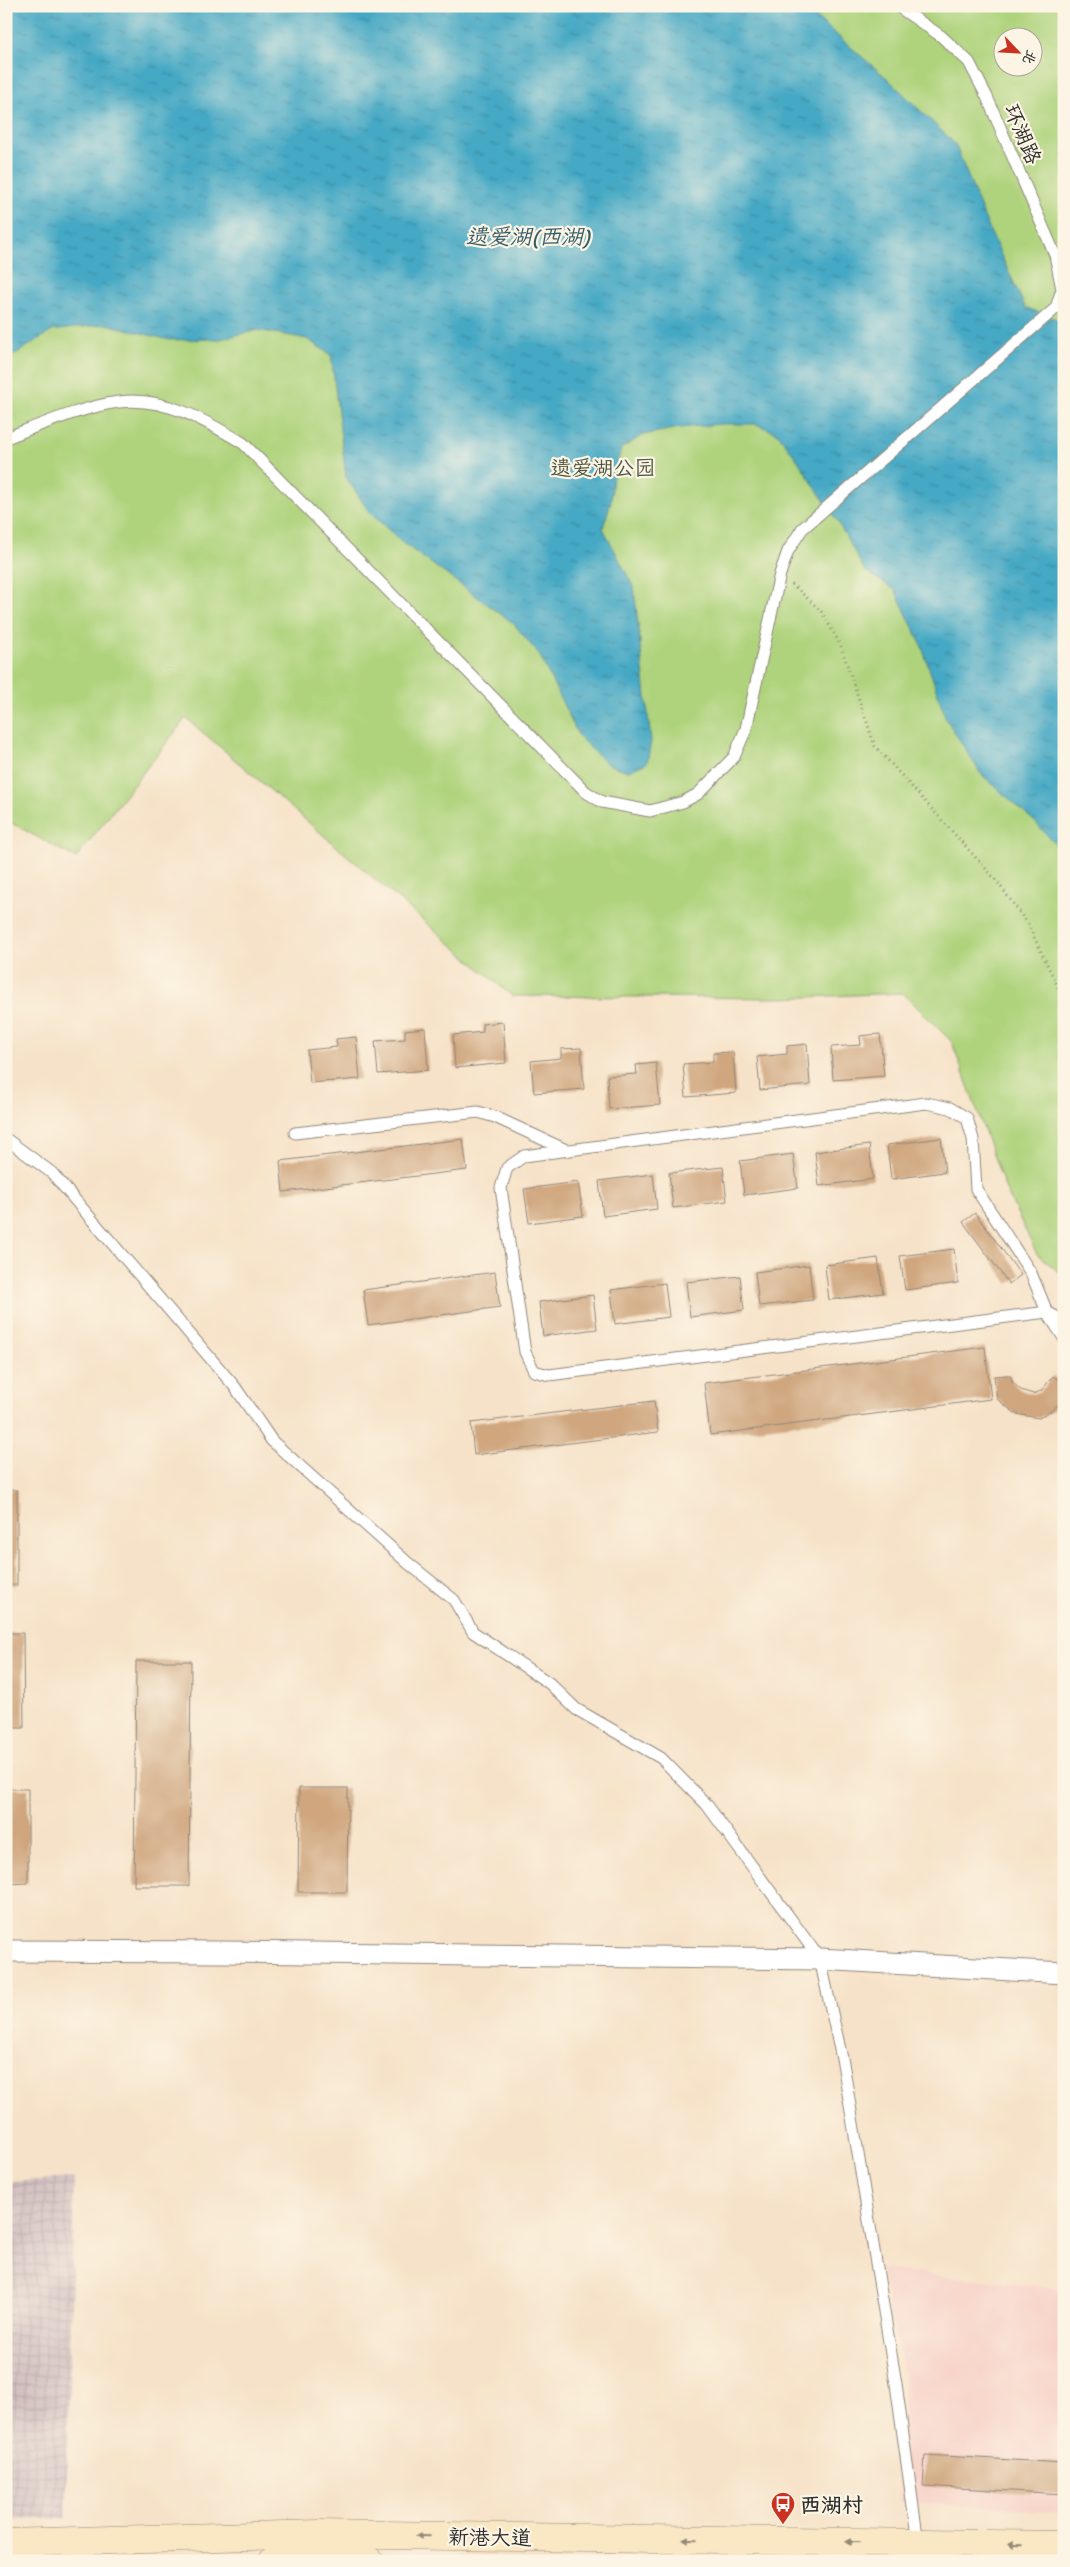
<svg xmlns="http://www.w3.org/2000/svg" width="1070" height="2567" viewBox="0 0 1070 2567" font-family="Itim,'LXGW WenKai TC',sans-serif">
	<style>
		.built { fill: #f7d1c7 }
		.industrial { fill: url(#industrial-grid) }
		.park { fill: #aed37c; stroke: #6c7f54; fill-rule: evenodd }
		.water { fill: url(#water-ripples); stroke: #386a78 }
		.building { fill: #cfa67e }
		.lines { fill: none; stroke-linecap: round; stroke-linejoin: round }
		.lane-casing { stroke: #90867a; stroke-width: 13 }
		.street-casing { stroke: #90867a; stroke-width: 23 }
		.secondary-casing { stroke: #90867a; stroke-width: 29 }
		.path { stroke: #90867a; stroke-width: 3; stroke-dasharray: 1 4; stroke-linecap: butt }
		.lane { stroke: #fff; stroke-width: 11 }
		.street { stroke: #fff; stroke-width: 21 }
		.secondary { stroke: #fae7c3; stroke-width: 28 }
		.oneway { fill: #928977 }
		.labels { text-anchor: middle; dominant-baseline: central; stroke-width: 4.5; stroke-linejoin: round; paint-order: stroke }
		.street-label { font-size: 21px; fill: #2b2b2b; stroke: #fcf5e5 }
		.park-label { font-size: 21px; fill: #4c553f; stroke: #fcf5e5 }
		.poi-label { font-size: 21px; font-weight: bold; fill: #2b2b2b; stroke: #fcf5e5; text-anchor: start }
		.water-label { font-size: 22px; font-style: italic; fill: #355d68; stroke: #fcf5e5 }
	</style>
	<defs>
		<pattern id="industrial-grid" width="8" height="8" patternUnits="userSpaceOnUse" patternTransform="scale(1.25)"><rect width="8" height="8" fill="#d2bfc0"/><path d="M0 4h8M4 0v8" fill="none" stroke="#b4a4a5"/></pattern>
		<pattern id="water-ripples" width="26" height="14" patternUnits="userSpaceOnUse" patternTransform="scale(1.25)"><rect width="26" height="14" fill="#44a8c4"/><path d="M2 4q2-2 4 0t4 0M15 11q2-2 4 0t4 0" fill="none" stroke="#39899f"/></pattern>
	</defs>
	<rect width="100%" height="100%" fill="#fcf5e5"/>
	<filter id="ink" filterUnits="userSpaceOnUse"><feTurbulence type="fractalNoise" baseFrequency=".02" numOctaves="2"/><feDisplacementMap in="SourceGraphic" scale="10" xChannelSelector="R" yChannelSelector="G"/><feConvolveMatrix kernelMatrix="1 2 1 2 8 2 1 2 1" color-interpolation-filters="sRGB"/></filter>
	<filter id="wash" filterUnits="userSpaceOnUse"><feTurbulence type="fractalNoise" baseFrequency=".0096" numOctaves="4" result="noise"/><feDisplacementMap in="SourceGraphic" scale="20" xChannelSelector="R" yChannelSelector="G"/><feGaussianBlur stdDeviation="1.12" result="paint"/><feColorMatrix in="noise" values="0 0 0 0 0 0 0 0 0 0 0 0 0 0 0 0 0 1.4 0 .05"/><feComposite in="paint" operator="in"/></filter>
	<g filter="url(#wash)">
		<rect width="100%" height="100%" fill="#f6e2c8"/>
		<path class="built" d="M880,2269L1064,2289V2513L900,2501L904,2374Z"/>
		<path class="industrial" d="M74,2178L66,2518L6,2520V2182Z"/>
		<path class="park" d="M6,6H1064V1276L1037,1254L1006,1190L952,1042L903,993L779,998L512,996L186,718L76,858L6,820ZM1002,38H1032V68H1002Z"/>
		<path class="water" d="M6,6H803L888,79L955,144L990,231L1025,307L1064,322V853L1034,821L981,774L946,719L921,644L895,590L865,571L839,524L797,459L777,433L756,424H722L680,428L643,435L622,448L613,473L611,501L603,528L634,588L651,741L647,763L628,771L607,764L579,737L540,656L513,623L403,543L370,513L346,477L331,355L307,339L258,330L220,339L169,340L106,324L52,331L6,360Z"/>
		<g id="blocks">
			<g class="building">
				<path d="M503,1022L506,1063L455,1068L453,1035L483,1032L482,1024Z"/>
				<path d="M425,1028L428,1070L378,1074L375,1041L405,1039V1030Z"/>
				<path d="M880,1034L884,1076L833,1080L831,1047L861,1045L860,1036Z"/>
				<path d="M356,1037L360,1079L310,1083L307,1050L337,1047L336,1039Z"/>
				<path d="M807,1044L810,1085L760,1090L757,1057L787,1054V1046Z"/>
				<path d="M581,1048L584,1089L534,1093L531,1061L561,1058V1049Z"/>
				<path d="M733,1052L736,1093L686,1097L683,1064L713,1062V1053Z"/>
				<path d="M656,1063L660,1105L609,1109L607,1076L637,1074L636,1065Z"/>
				<path d="M941,1138L945,1172L891,1179L887,1145Z"/>
				<path d="M463,1139L467,1170L283,1192L280,1161Z"/>
				<path d="M869,1145L873,1179L819,1186L815,1152Z"/>
				<path d="M793,1154L798,1188L744,1195L740,1161Z"/>
				<path d="M723,1167L727,1201L673,1208L669,1173Z"/>
				<path d="M653,1174L657,1209L603,1216L599,1181Z"/>
				<path d="M578,1182L583,1216L529,1223L524,1189Z"/>
				<path d="M975,1213L1021,1275L1009,1284L963,1222Z"/>
				<path d="M954,1249L958,1283L905,1290L900,1256Z"/>
				<path d="M878,1258L883,1293L829,1300L825,1265Z"/>
				<path d="M809,1265L813,1300L759,1306L755,1272Z"/>
				<path d="M495,1272L500,1307L368,1325L363,1290Z"/>
				<path d="M740,1276L744,1310L690,1317L686,1282Z"/>
				<path d="M665,1283L669,1317L615,1324L611,1290Z"/>
				<path d="M593,1295L597,1329L543,1336L539,1302Z"/>
				<path d="M985,1347L991,1399L710,1435L704,1383Z"/>
				<path d="M1010,1375L1013,1383L1021,1390L1033,1394L1041,1391L1053,1376L1064,1384V1398L1053,1410L1039,1418L1016,1414L997,1399L994,1376Z"/>
				<path d="M654,1401L658,1432L474,1455L471,1423Z"/>
				<rect x="6" y="1490" width="11" height="95"/>
				<path d="M6,1633H23L24,1728H6Z"/>
				<path d="M136,1661H191L189,1886H134Z"/>
				<path d="M299,1788H348L347,1892H298Z"/>
				<path d="M6,1789H28V1883L6,1884Z"/>
				<path d="M925,2455L1064,2463V2494L923,2486Z"/>
			</g>
		</g>
	</g>
	<g filter="url(#ink)">
		<use href="#blocks" fill-opacity="0" stroke="#90867a" stroke-width="1"/>
		<g class="lines">
			<defs>
				<g id="lane">
					<path d="M6,438C38,426 85,406 119,402C164,396 206,421 243,443L586,792L602,802L650,811L683,802L698,794L734,757L746,729L780,574L788,551L802,529L1056,308L1062,289L1055,255L987,97L969,62L941,36L897,6"/>
					<path d="M295,1133L478,1112L495,1117L566,1150"/>
					<path d="M6,1139L52,1173L235,1387L272,1441L408,1563L454,1600L473,1632L549,1683L576,1709L661,1758L707,1805L820,1959L843,2063L896,2384L918,2543"/>
					<path d="M1064,1321L1047,1312L549,1375L534,1371L525,1352L501,1188L507,1168L524,1156L926,1103L950,1108L967,1118L973,1139L976,1189L1031,1273L1047,1312L1064,1338"/>
				</g>
				<path id="street" d="M6,1951L224,1952L820,1959L1064,1973"/>
				<g id="secondary">
					<path d="M6,2543L319,2534L1064,2545"/>
					<path d="M273,2561H370"/>
				</g>
			</defs>
			<use href="#lane" class="lane-casing"/>
			<use href="#street" class="street-casing"/>
			<use href="#secondary" class="secondary-casing"/>
			<path class="path" d="M792,584L821,611L840,644L875,746L996,880L1028,924L1064,1000"/>
			<use href="#lane" class="lane"/>
			<use href="#street" class="street"/>
			<use href="#secondary" class="secondary"/>
		</g>
		<defs><path id="oneway-solid" d="M-6-.8H1V-3.2L6.5 0L1 3.2V.8H-6Z" transform="scale(1.25)"/></defs>
		<g class="oneway">
			<use href="#oneway-solid" transform="translate(423 2536) rotate(-179)"/>
			<use href="#oneway-solid" transform="translate(690 2540) rotate(-179)"/>
			<use href="#oneway-solid" transform="translate(853 2542) rotate(-179)"/>
			<use href="#oneway-solid" transform="translate(1015 2544) rotate(-179)"/>
		</g>
	</g>
	<defs>
		<symbol id="bus-pin" viewBox="-11 -11 22 30"><path d="M0 17L-7.5 6A9.5 9.5 0 1 1 7.5 6Z" fill="#c8321e" stroke="#fcf5e5"/><path d="M-5-6H5V4H4V6H2V4H-2V6H-4V4H-5ZM-3.5-4V0h7V-4ZM-3.5 1.2v1.5H-2V1.2ZM2 1.2v1.5H3.5V1.2Z" fill="#fff"/></symbol>
	</defs>
	<g fill-rule="evenodd">
		<use href="#bus-pin" x="769" y="2490" width="28" height="38"/>
	</g>
	<g class="labels">
		<g class="street-label">
			<text transform="translate(1023 134) rotate(67)">环湖路</text>
			<text transform="translate(490 2537) rotate(1)">新港大道</text>
		</g>
		<g class="park-label">
			<text x="603" y="467">遗爱湖公园</text>
		</g>
		<g class="poi-label">
			<text x="800" y="2504">西湖村</text>
		</g>
		<g class="water-label">
			<text x="528" y="236">遗爱湖(西湖)</text>
		</g>
	</g>
	<rect width="1070" height="2567" fill="none" stroke="#fcf5e5" stroke-width="25"/>
	<g transform="translate(1018 52) rotate(115)"><circle r="24" fill="#fcf5e5" stroke="#a8a49b"/>
	<path d="M0-4L9 19L0 12L-9 19Z" fill="#c8321e"/>
	<text y="-8" font-size="14" font-weight="bold" text-anchor="middle" fill="#2b2b2b">北</text>
	</g>
</svg>
